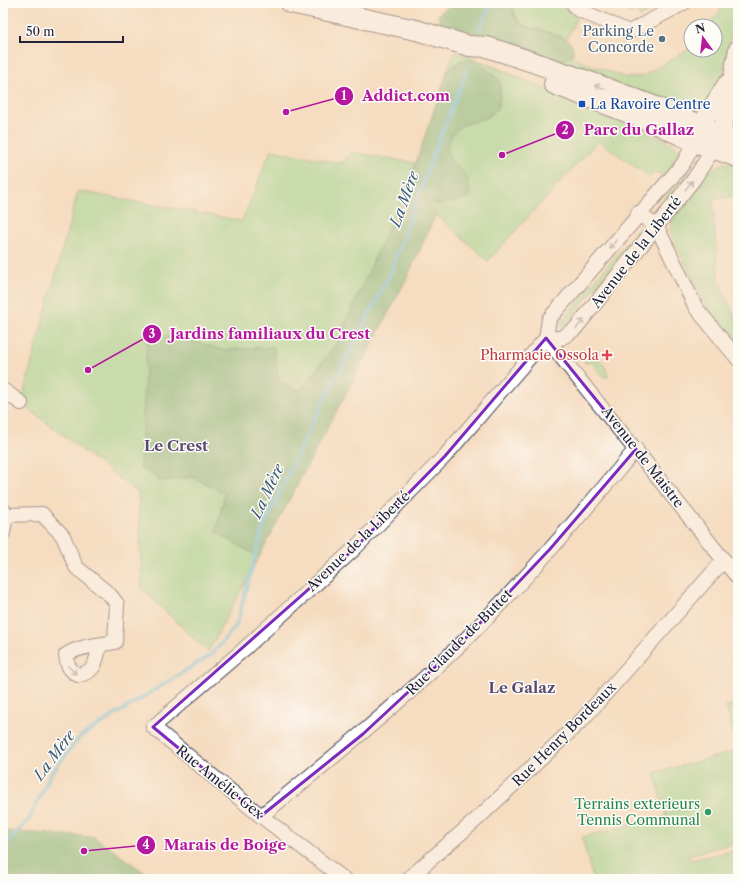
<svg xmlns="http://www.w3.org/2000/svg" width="741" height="882" viewBox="0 0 741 882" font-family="'Libre Caslon Text',serif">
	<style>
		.green { fill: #92d892; stroke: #5a7d66 }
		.forest { fill: #75b87c; stroke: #4c6d5c }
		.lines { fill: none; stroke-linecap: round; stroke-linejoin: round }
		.stream { stroke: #63c1e1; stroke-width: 4 }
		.minor-casing { stroke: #423e4f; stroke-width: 16 }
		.tertiary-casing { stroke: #423e4f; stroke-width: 20 }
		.secondary-casing { stroke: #423e4f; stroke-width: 22 }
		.minor { stroke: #fff; stroke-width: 14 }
		.tertiary { stroke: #fff; stroke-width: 18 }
		.secondary { stroke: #fff; stroke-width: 20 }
		.oneway { stroke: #9c9ca7 }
		.marked { fill: none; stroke: #7b2cbf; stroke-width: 3; stroke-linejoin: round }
		.service-dot { fill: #5c6f8a; stroke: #fdfcf7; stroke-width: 1.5 }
		.transit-dot { fill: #1a4fb4; stroke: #fdfcf7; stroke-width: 1.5 }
		.health-dot { fill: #e0444e; stroke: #fdfcf7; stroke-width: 1.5 }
		.leisure-dot { fill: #2e9e5b; stroke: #fdfcf7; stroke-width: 1.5 }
		.labels { text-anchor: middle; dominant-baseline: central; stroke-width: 3; stroke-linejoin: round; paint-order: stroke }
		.service-label { font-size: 14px; fill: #4e5e75; stroke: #fdfcf7; text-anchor: end }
		.transit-label { font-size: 14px; fill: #164399; stroke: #fdfcf7; text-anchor: start }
		.street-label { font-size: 14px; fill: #22223b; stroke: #fdfcf7 }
		.health-label { font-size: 14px; fill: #be3a42; stroke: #fdfcf7; text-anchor: end }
		.leisure-label { font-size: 14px; fill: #27864d; stroke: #fdfcf7; text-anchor: end }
		.water-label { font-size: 15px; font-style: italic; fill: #395a75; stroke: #fdfcf7 }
		.neighbourhood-label { font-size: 15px; font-weight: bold; fill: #594970; stroke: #fdfcf7 }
		.leader { fill: none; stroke: #b5179e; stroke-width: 1.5 }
		.callout-dot { fill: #b5179e; stroke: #fdfcf7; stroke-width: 1.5 }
		.mark-label { font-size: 12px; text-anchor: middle; font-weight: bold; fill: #fff }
		.callout-label { font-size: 15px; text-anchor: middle; font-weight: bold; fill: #b5179e; stroke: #fdfcf7; stroke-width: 3; stroke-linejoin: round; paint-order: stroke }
	</style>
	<rect width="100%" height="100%" fill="#fdfcf7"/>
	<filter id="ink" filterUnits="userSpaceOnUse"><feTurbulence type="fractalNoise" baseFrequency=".025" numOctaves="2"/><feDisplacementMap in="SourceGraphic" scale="8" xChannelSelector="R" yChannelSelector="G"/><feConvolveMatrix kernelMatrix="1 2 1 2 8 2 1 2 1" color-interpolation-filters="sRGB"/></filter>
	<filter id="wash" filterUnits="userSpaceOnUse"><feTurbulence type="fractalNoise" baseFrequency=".012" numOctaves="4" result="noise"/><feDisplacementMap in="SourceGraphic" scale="16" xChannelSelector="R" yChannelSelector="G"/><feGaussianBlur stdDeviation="0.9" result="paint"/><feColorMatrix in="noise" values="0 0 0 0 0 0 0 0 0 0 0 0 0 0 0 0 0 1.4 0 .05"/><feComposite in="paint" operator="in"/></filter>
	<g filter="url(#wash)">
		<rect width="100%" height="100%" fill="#f5dcc0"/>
		<g class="green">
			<path d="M513,3H566L571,13L577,18L566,40L552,33L522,25L514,14Z"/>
			<path d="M623,3H662V4L640,17L636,10L630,14Z"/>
			<path d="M722,3L738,4L718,94L700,111L686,112L485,36L535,53L570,57L626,78L643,76L691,48V50H715V26H708L707,24C714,19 721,13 722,3Z"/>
			<path d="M454,52L471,57L673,143C686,155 674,166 665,176L655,172L650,177L598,141L488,261L436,214L409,183L336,344L300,391L279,383L273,347L222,350L176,336L161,481L193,477L225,493L216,532L259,557L208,652L142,589L138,493L21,403L78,191L242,221L271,150L342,163L351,152L416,163Z"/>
			<path d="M723,163L738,164V196L713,199L718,279L738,324V349L705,304L675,243L670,229L674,217L710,170Z"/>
			<path d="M688,171L690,173L656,213L653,211Z"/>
			<path d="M638,229L642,231L563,327L560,323Z"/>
			<path d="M588,358C602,357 605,365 608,377H604L592,362L584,363Z"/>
			<path d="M738,703V842L689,855L690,860L738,850V879H593L582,837L666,816L654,773L737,751L726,706Z"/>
		</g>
		<g class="forest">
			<path d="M467,3H513C512,11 515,20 522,25C535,33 578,31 573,55L563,60L551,58L441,23L438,16C444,8 448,5 457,8Z"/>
			<path d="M467,59L479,63L499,80C508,136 459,108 449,142C444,162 457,164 466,176C469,181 470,191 470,197C455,203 441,206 425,202L436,214L407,278L259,557L216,532L225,493L193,477L161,481L140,468L147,336H176L222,350L273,347L279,383L301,391L336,344L409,182L448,70L460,61Z"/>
			<path d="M3,831L94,837L154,879H3Z"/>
		</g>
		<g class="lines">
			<g class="stream">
				<path d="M480,28L492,3"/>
				<path d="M3,847L28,821L50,775L80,737L212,654L236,626L263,528L314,420L389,276L437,145L467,71"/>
			</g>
		</g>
	</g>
	<g filter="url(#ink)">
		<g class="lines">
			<defs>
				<g id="minor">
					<path d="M573,3L577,9L629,32L684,3"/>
					<path d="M638,213L657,227L696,308L738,359"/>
					<path d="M546,338L738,578"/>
					<path d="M546,338H561L575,329L694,179L714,148"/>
					<path d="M3,390L21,403"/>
					<path d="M3,509L6,515L42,514L63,536L76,567L110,595L117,604L115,642C100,645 78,646 66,655C67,665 69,670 78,675C97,672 95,661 100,645"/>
					<path d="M3,533L6,515"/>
					<path d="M261,816C330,760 399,704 463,642C524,582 581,515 636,449"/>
					<path d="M344,879L261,816L153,727L243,650L353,550L445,456L546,338L549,319L683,164L695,142"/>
					<path d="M408,879L477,819L582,720L724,560"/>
				</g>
				<g id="tertiary">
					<path d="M696,138L701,125L726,85L731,81"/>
					<path d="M715,146C730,115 731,82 738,49"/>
				</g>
				<g id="secondary">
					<path d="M291,3L416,30L469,46L487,47C571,74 657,105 738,142"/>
					<path d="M554,84L655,123L695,142L738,157"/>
				</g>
			</defs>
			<use href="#minor" class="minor-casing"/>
			<use href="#tertiary" class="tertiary-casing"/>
			<use href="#secondary" class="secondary-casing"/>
			<use href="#minor" class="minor"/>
			<use href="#tertiary" class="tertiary"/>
			<use href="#secondary" class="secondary"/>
		</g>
		<defs><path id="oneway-shaft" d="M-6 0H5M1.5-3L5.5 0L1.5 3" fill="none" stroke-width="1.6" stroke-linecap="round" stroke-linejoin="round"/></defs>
		<g class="oneway">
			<use href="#oneway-shaft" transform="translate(600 87) rotate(-161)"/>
			<use href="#oneway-shaft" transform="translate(689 185) rotate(-52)"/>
			<use href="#oneway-shaft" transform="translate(613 244) rotate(130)"/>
			<use href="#oneway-shaft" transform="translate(580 324) rotate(-51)"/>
			<use href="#oneway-shaft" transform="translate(72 670) rotate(45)"/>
		</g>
	</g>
	<path d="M0 0H741V882H0ZM546,338L636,449L550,549L463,641L363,734L261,816L153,727L353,550L445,456Z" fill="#f5dcc0" fill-opacity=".55" fill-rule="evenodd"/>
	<path class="marked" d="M546,338L636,449L550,549L463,641L363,734L261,816L153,727L353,550L445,456Z"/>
	<circle class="service-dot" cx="662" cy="39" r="4"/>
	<rect class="transit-dot" x="578" y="100" width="8" height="8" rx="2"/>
	<path class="health-dot" d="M605 349h4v4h4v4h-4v4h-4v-4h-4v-4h4z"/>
	<circle class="leisure-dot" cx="708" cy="812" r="4"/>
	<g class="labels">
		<g class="service-label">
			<text x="654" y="31">Parking Le<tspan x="654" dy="16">Concorde</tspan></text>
		</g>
		<g class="transit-label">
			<text x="590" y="104">La Ravoire Centre</text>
		</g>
		<g class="street-label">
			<text transform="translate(636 252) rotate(-52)">Avenue de la Liberté</text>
			<text transform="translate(643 457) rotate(52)">Avenue de Maistre</text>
			<text transform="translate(358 541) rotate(-44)">Avenue de la Liberté</text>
			<text transform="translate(459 642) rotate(-45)">Rue Claude de Buttet</text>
			<text transform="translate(564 734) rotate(-45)">Rue Henry Bordeaux</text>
			<text transform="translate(220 782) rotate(39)">Rue Amélie Gex</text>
		</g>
		<g class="health-label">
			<text x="599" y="355">Pharmacie Ossola</text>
		</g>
		<g class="leisure-label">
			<text x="700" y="804">Terrains exterieurs<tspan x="700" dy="16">Tennis Communal</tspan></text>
		</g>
		<g class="water-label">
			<text transform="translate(404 199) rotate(-70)">La Mère</text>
			<text transform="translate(267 491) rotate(-65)">La Mère</text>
			<text transform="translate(54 755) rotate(-53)">La Mère</text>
		</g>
		<g class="neighbourhood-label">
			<text x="176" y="445">Le Crest</text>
			<text x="522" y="687">Le Galaz</text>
		</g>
	</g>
	<path class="leader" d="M286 112L344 96M502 155L565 130M88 370L152 334M84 851L146 845"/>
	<g class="callout-dot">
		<circle cx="286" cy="112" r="4"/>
		<circle cx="502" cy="155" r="4"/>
		<circle cx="88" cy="370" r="4"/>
		<circle cx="84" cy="851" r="4"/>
		<circle cx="344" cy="96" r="10"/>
		<circle cx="565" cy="130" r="10"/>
		<circle cx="152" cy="334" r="10"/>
		<circle cx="146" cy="845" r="10"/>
	</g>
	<g class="mark-label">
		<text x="344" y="100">1</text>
		<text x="565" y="134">2</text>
		<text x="152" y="338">3</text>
		<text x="146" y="849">4</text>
	</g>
	<g class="callout-label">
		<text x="406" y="101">Addict.com</text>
		<text x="639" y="135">Parc du Gallaz</text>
		<text x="270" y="339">Jardins familiaux du Crest</text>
		<text x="225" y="850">Marais de Boige</text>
	</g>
	<rect width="741" height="882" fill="none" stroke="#fdfcf7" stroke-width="16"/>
	<g transform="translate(703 38) rotate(345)"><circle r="19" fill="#fdfcf7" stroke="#a5a5ac"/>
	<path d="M0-3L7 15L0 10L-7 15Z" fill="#b5179e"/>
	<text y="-6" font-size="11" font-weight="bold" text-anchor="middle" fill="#22223b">N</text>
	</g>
	<path d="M20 36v6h103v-6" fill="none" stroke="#22223b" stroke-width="2"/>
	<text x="26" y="36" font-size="12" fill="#22223b" stroke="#fdfcf7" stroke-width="3" paint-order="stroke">50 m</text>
</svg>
